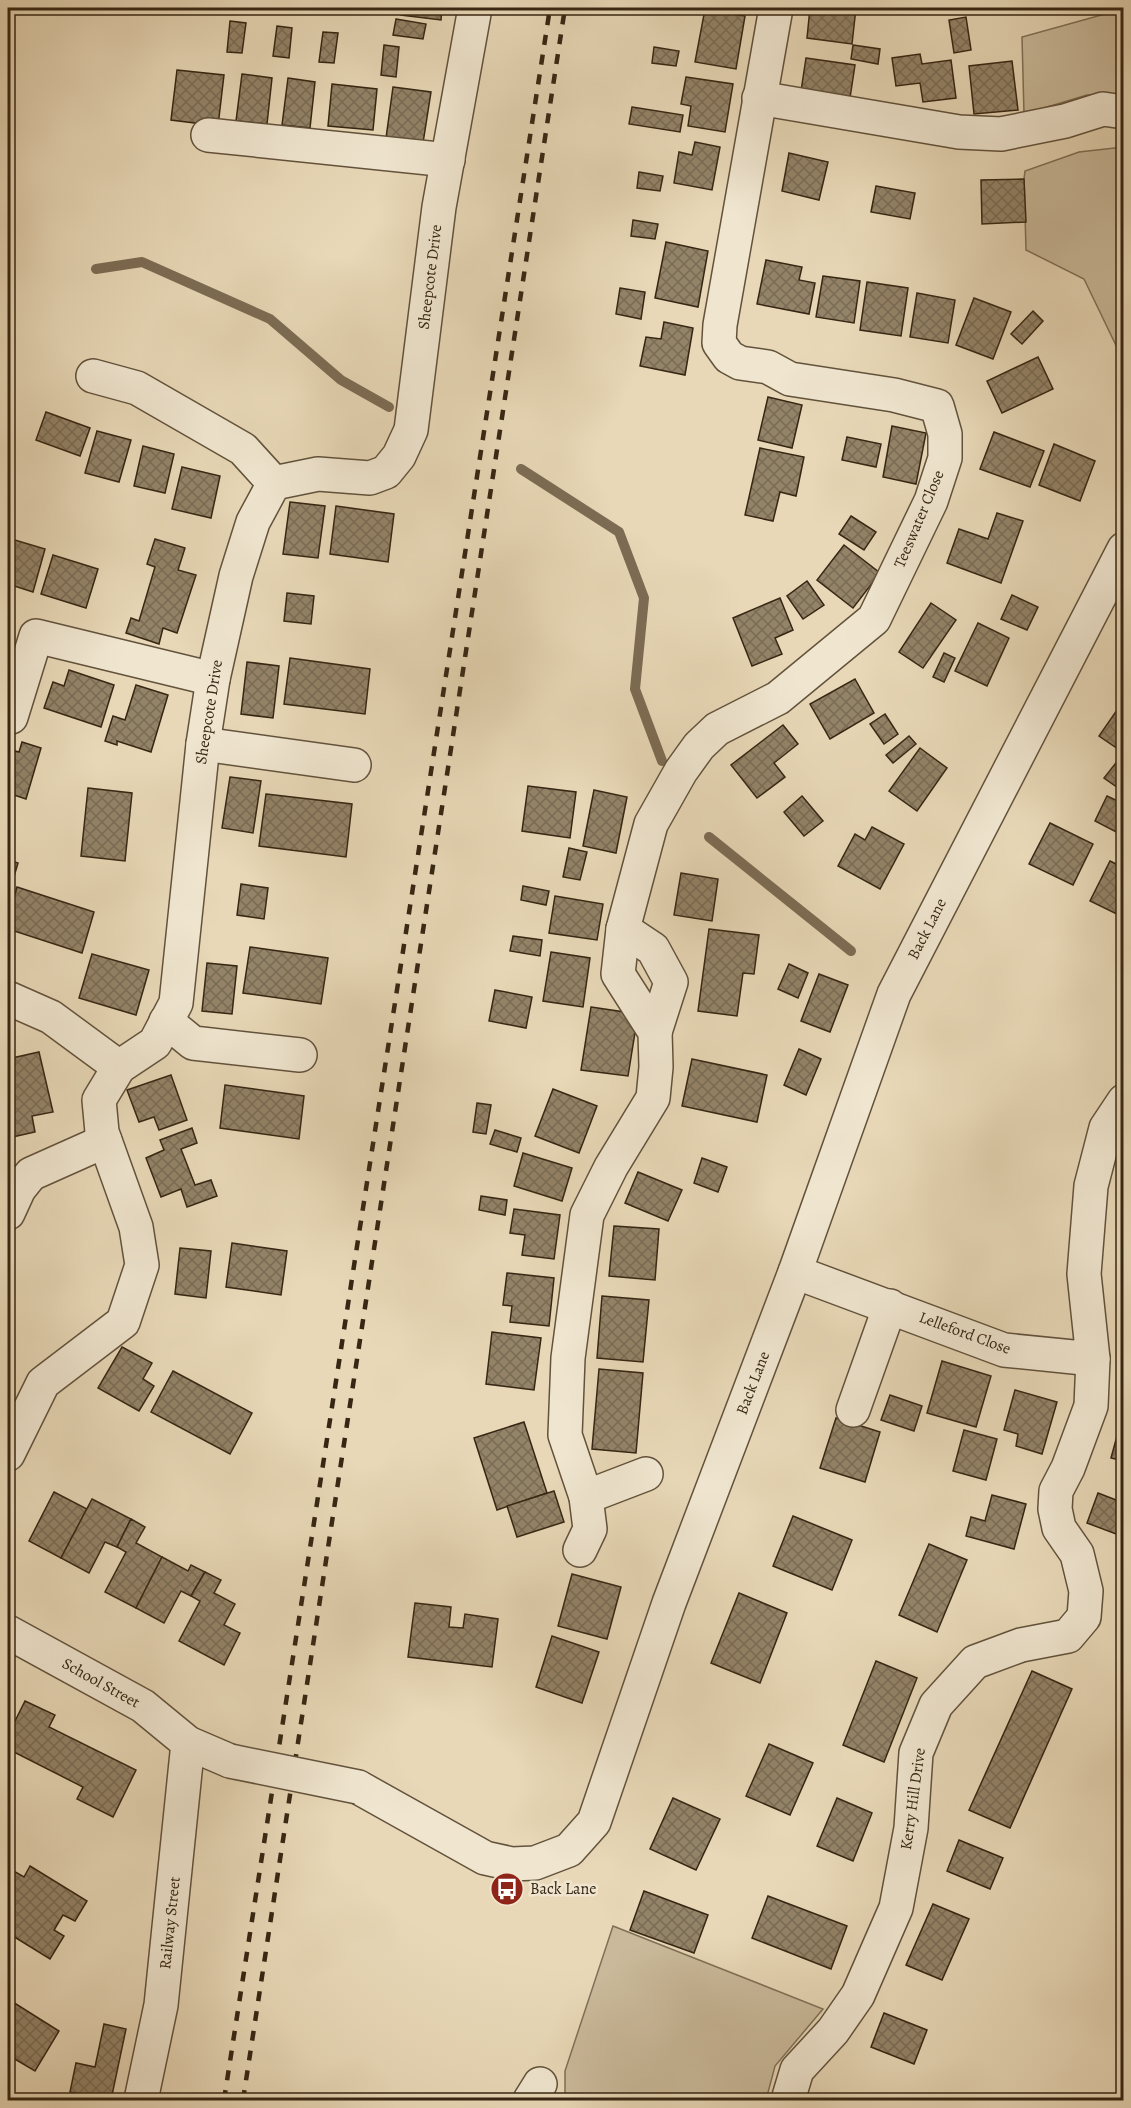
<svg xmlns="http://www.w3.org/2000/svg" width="1131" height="2108" viewBox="0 0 1131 2108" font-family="Alegreya,serif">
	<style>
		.grass { fill: #caba9b; stroke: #807057; stroke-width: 1.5 }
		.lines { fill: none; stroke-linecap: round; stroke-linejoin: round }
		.stream { stroke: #7c6c54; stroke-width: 10 }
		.building { fill: url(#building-cross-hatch); stroke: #362613; stroke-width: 1.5 }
		.minor-casing { stroke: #62523c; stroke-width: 36 }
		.minor { stroke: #f0e6d0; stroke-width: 33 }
		.rail { stroke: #362613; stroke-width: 4.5; stroke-dasharray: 10 10; stroke-linecap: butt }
		.minor-bridge-casing { stroke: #62523c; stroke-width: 36; stroke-linecap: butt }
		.minor-bridge { stroke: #f0e6d0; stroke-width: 33 }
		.labels { text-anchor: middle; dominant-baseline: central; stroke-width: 5; stroke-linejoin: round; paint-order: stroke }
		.street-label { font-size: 16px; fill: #362613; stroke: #f0e6d0 }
		.poi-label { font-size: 16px; fill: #362613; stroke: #f0e6d0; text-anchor: start }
	</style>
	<defs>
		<pattern id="building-cross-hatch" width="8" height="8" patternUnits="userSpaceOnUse" patternTransform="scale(1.5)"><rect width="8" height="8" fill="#938368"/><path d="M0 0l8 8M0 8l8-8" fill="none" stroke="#796b54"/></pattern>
	</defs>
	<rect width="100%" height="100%" fill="#e8d8b7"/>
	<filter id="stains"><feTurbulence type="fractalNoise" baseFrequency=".00333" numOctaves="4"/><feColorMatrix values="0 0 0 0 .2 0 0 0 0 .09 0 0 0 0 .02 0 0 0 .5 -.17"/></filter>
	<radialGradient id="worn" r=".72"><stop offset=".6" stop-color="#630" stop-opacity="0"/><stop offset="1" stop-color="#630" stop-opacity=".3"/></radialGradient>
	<g class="grass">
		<path d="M1123,9V95H1087L1024,114L1022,37Z"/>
		<path d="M1123,147V360L1084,279L1026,250L1024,179L1025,171L1079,152Z"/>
		<path d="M613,1926L823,2009L775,2066L766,2100H565V2071Z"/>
	</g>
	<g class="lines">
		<g class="stream">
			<path d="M96,269L142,262L270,319L341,380L389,407"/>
			<path d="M521,469L619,532L644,598L635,689L662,761"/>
			<path d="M709,837L851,951"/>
		</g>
	</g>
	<g class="building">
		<path d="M402,8H442L441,20L401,15Z"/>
		<path d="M810,8H856L852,44L807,38Z"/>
		<path d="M705,9L745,16L736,69L695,62Z"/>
		<path d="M966,17L971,50L954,53L949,20Z"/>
		<path d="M396,19L426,24L423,39L393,35Z"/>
		<path d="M230,21L246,23L242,53L227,52Z"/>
		<path d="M277,26L292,28L289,58L273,56Z"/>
		<path d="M323,32L338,33L334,63L319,62Z"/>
		<path d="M384,45L399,47L396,77L381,75Z"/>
		<path d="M853,45L880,49L878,64L851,59Z"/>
		<path d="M654,47L679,51L676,66L652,63Z"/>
		<path d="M920,54L922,64L951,60L956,98L923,102L920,83L896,86L892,58Z"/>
		<path d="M806,58L855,65L850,98L801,91Z"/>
		<path d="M1012,61L1018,110L974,114L969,66Z"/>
		<path d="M177,70L224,75L218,126L171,120Z"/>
		<path d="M242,74L272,78L267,124L236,121Z"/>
		<path d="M686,77L733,84L725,132L688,126L691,106L681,104Z"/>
		<path d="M288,78L315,82L310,128L282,125Z"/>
		<path d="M332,84L377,89L373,130L328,126Z"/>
		<path d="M393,87L431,92L423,143L386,138Z"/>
		<path d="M632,107L683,115L680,132L629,124Z"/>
		<path d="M695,142L720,147L712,190L674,183L679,152L692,155Z"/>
		<path d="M789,153L828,162L819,200L782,191Z"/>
		<path d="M639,172L663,176L660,191L637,188Z"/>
		<path d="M1024,179L1026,222L982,224L981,180Z"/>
		<path d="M876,186L915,193L910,219L871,212Z"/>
		<path d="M633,220L658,224L655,239L631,236Z"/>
		<path d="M666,242L708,251L698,307L655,298Z"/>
		<path d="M766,260L802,267L799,280L815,283L809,314L757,304Z"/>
		<path d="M823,276L860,281L854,323L816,317Z"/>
		<path d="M867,282L908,288L901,336L860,330Z"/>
		<path d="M620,288L645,292L641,319L616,314Z"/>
		<path d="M917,293L955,300L948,343L910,337Z"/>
		<path d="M974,298L1011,312L993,359L956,345Z"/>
		<path d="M1033,311L1043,321L1022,344L1011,334Z"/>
		<path d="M664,322L693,328L685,375L640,366L646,337L661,339Z"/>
		<path d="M1038,357L1053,389L1002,413L987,381Z"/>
		<path d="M768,397L802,405L792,448L758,440Z"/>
		<path d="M46,412L90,428L80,456L36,440Z"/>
		<path d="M892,426L926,433L916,484L883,477Z"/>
		<path d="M97,431L131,440L119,482L85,473Z"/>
		<path d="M994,432L1044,451L1030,487L980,469Z"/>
		<path d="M847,437L881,444L876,467L842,460Z"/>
		<path d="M1054,444L1095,461L1080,501L1039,485Z"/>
		<path d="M143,446L174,454L165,493L134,486Z"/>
		<path d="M760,448L804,457L796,496L780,492L773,521L745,515Z"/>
		<path d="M182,467L220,476L211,518L172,509Z"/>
		<path d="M290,502L325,506L318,558L283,554Z"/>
		<path d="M336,506L394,514L388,562L330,554Z"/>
		<path d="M997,513L1023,521L1001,583L947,563L959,529L988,539Z"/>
		<path d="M851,516L876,532L864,550L839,534Z"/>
		<path d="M8,538L45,549L33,592L8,584Z"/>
		<path d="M155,539L185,548L178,570L196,575L177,633L163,628L159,644L126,633L131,618L139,621L155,567L147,564Z"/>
		<path d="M844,545L880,573L853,608L817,580Z"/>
		<path d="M53,555L98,569L86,608L41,594Z"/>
		<path d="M807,581L824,605L803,619L787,596Z"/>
		<path d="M287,593L314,596L311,624L284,621Z"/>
		<path d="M1012,595L1038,607L1027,630L1001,619Z"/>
		<path d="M780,598L793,630L775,638L782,654L752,666L733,618Z"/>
		<path d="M931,603L956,620L923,668L899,652Z"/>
		<path d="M978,623L1009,638L987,686L955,671Z"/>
		<path d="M944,653L955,658L944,682L933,677Z"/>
		<path d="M290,658L370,669L365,714L284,704Z"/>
		<path d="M247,662L279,666L273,718L241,714Z"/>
		<path d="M69,670L114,685L101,727L44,708L53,682L64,686Z"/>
		<path d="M855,679L874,713L830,739L810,704Z"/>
		<path d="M136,685L168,695L151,752L117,741V745L105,741L113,716L125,720Z"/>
		<path d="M1124,700V753L1099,736Z"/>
		<path d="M885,714L898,734L884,744L870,724Z"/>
		<path d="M783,725L798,744L774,763L785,777L757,798L731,765Z"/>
		<path d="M909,736L916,744L893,763L886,755Z"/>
		<path d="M22,742L41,748L26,799L8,793V761L11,750L19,752Z"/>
		<path d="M920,748L947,768L917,811L889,791Z"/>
		<path d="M1119,759L1124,762V792L1104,778Z"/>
		<path d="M230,777L261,781L253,833L222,828Z"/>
		<path d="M528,786L576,792L570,838L522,831Z"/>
		<path d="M88,788L132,793L125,861L81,856Z"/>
		<path d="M594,790L627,797L616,853L583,846Z"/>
		<path d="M266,794L352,804L346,857L259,846Z"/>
		<path d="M802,796L823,821L804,836L784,812Z"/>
		<path d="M1107,796L1124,804V836L1095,821Z"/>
		<path d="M1050,823L1093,844L1073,885L1029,864Z"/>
		<path d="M872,827L904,844L880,889L838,866L855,834L865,840Z"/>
		<path d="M569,848L587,852L580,880L563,877Z"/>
		<path d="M8,860L18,863L10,890H8Z"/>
		<path d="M1110,861L1124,868L1123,917L1090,901Z"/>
		<path d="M681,873L718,879L712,921L674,915Z"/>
		<path d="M241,884L268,888L264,919L237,915Z"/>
		<path d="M523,886L549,891L546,905L521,900Z"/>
		<path d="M17,887L94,912L82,953L8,929V918Z"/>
		<path d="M555,896L603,904L597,940L549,933Z"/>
		<path d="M709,929L759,935L754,974L743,973L737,1016L698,1011Z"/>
		<path d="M513,936L542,940L540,956L510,951Z"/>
		<path d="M250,947L328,958L321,1004L243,993Z"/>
		<path d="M551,952L590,958L583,1007L543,1001Z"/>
		<path d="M92,954L149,970L136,1015L79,998Z"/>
		<path d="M207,963L237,966L232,1014L202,1011Z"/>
		<path d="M789,964L808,973L798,998L778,989Z"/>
		<path d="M819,974L848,985L830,1032L801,1021Z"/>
		<path d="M495,990L532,997L526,1028L489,1021Z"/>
		<path d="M591,1007L638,1014L628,1076L581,1070Z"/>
		<path d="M8,1049H10L12,1058L39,1052L53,1112L32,1116L35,1132L8,1138V1115L11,1114L8,1098Z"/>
		<path d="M799,1049L821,1059L806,1095L784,1085Z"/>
		<path d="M692,1059L767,1075L757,1122L682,1106Z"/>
		<path d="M171,1075L187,1120L159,1130L154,1117L139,1122L127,1090Z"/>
		<path d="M225,1085L304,1096L299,1139L220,1128Z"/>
		<path d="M553,1089L597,1106L579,1153L535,1136Z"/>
		<path d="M477,1103L491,1105L486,1134L473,1132Z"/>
		<path d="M192,1128L197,1143L181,1149L195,1185L211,1180L217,1196L187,1207L181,1189L161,1197L146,1158L164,1150L160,1140Z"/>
		<path d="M495,1130L521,1138L517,1152L490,1144Z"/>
		<path d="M523,1153L572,1168L562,1201L514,1186Z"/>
		<path d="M702,1158L727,1167L718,1192L694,1183Z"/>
		<path d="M638,1172L682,1190L668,1221L625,1203Z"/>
		<path d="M481,1196L507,1200L505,1215L479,1210Z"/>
		<path d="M514,1209L560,1215L554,1259L522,1255L525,1235L510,1233Z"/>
		<path d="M614,1226L659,1229L655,1280L609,1276Z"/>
		<path d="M232,1243L287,1251L281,1295L226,1287Z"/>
		<path d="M180,1248L211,1251L206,1298L175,1294Z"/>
		<path d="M507,1273L554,1278L549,1326L510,1322L512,1306L503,1305Z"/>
		<path d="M602,1296L649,1300L643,1362L597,1358Z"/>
		<path d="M492,1332L541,1338L534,1390L486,1384Z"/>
		<path d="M122,1347L152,1363L143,1379L154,1386L139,1411L98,1388Z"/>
		<path d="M942,1361L991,1376L976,1427L927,1413Z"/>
		<path d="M599,1369L643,1373L636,1453L592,1449Z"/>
		<path d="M173,1371L252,1413L230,1454L151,1412Z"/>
		<path d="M1015,1390L1057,1402L1042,1454L1016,1446L1018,1434L1004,1430Z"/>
		<path d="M890,1395L922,1406L914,1431L881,1420Z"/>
		<path d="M1123,1414H1124V1461L1111,1458Z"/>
		<path d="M836,1418L880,1432L865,1482L820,1468Z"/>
		<path d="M524,1422L547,1493L497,1510L474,1438Z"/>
		<path d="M964,1430L997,1439L986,1480L953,1471Z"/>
		<path d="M554,1491L564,1522L517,1537L507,1506Z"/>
		<path d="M54,1492L87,1509L61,1558L29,1541Z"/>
		<path d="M1098,1493L1124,1503V1537L1087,1523Z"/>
		<path d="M992,1495L1026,1504L1014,1549L966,1536L971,1517L985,1521Z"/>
		<path d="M92,1499L131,1519L117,1547L105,1542L89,1573L61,1558Z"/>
		<path d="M793,1516L852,1540L832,1590L773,1566Z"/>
		<path d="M131,1519L145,1527L136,1543L162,1557L136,1608L105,1592L126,1552L117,1547Z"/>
		<path d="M929,1544L967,1560L937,1632L899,1615Z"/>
		<path d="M162,1557L188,1571L191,1565L205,1572L191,1596L181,1591L164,1623L136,1608Z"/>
		<path d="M205,1572L221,1580L214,1593L235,1604L224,1625L240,1633L224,1665L179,1641L200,1601L191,1596Z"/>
		<path d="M572,1574L621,1587L607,1639L558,1626Z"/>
		<path d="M739,1593L787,1613L760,1683L711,1663Z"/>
		<path d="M415,1603L451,1607L449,1627L463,1628L465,1614L498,1619L492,1667L408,1657Z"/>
		<path d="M552,1636L599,1652L582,1703L536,1687Z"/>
		<path d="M876,1661L917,1678L884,1762L843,1745Z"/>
		<path d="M1032,1671L1072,1689L1010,1828L969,1810Z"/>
		<path d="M25,1701L55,1715L49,1727L136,1770L113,1817L77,1799L83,1787L8,1749V1717L15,1721Z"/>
		<path d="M769,1744L813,1763L790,1815L746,1796Z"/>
		<path d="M673,1798L720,1819L696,1870L650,1849Z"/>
		<path d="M837,1798L872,1813L853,1861L817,1846Z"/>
		<path d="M959,1840L1003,1858L990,1889L947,1871Z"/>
		<path d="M30,1866L87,1901L75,1921L63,1915L54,1930L64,1936L50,1959L8,1933V1878L12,1870L24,1877Z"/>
		<path d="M644,1891L708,1915L694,1953L630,1930Z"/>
		<path d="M768,1896L847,1926L831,1969L752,1938Z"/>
		<path d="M933,1904L969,1919L942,1980L906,1965Z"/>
		<path d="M8,1999L59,2031L35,2071L8,2055Z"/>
		<path d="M884,2013L927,2030L914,2064L871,2047Z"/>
		<path d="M104,2024L126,2029L111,2100H88L89,2096L70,2092L76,2063L95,2067Z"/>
	</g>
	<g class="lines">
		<defs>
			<g id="minor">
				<path d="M759,98L959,132L1001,134L1065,121L1103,109L1124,112"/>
				<path d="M208,135L448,160"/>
				<path d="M93,376L137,388L243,449L274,483"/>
				<path d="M11,717L36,636L213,679"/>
				<path d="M203,744L354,765"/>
				<path d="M623,929L653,949L671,982L655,1032"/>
				<path d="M8,998L51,1017L119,1067"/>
				<path d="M166,1021L193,1043L300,1055"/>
				<path d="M8,1213L19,1189L31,1174L105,1141"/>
				<path d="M795,1272L1004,1350L1093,1359L1084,1274L1091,1186L1106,1128L1124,1101"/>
				<path d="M853,1410L890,1306"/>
				<path d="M8,1454L43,1383L123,1322L142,1265L136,1227L102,1132L99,1100L119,1067L155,1043L176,1003L203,744L213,679L236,576L253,522L274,483L318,474L370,478L386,472L399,456L411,430L439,207L475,8"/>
				<path d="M586,1497L646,1474"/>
				<path d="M580,1550L590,1529L586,1497L565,1435L568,1358L587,1215L611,1167L653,1098L656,1067L655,1032L618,974L623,929L651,824L681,771L699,746L717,729L778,698L874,619L931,501L945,458V434L937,406L894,395L790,379L768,367L740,363L729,357L719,343L720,325L776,8"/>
				<path d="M8,1632L143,1706L188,1743L230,1761"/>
				<path d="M358,1787L485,1858L512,1864L535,1863L569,1850L594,1822L669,1603L795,1272L894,994L1124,549"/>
				<path d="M141,2100L161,2005L188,1743"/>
				<path d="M530,2100L540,2084"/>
				<path d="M788,2100L797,2070L833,2031L858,1995L896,1908L911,1828L916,1753L936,1705L975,1662L1021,1645L1068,1636L1084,1617L1086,1591L1077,1554L1059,1528L1055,1509L1056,1491L1068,1468L1091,1406L1093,1359"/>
			</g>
		</defs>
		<use href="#minor" class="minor-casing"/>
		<use href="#minor" class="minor"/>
		<g class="rail">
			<path d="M224,2100L550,8"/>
			<path d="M243,2100L565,8"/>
		</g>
		<defs>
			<path id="minor-bridge" d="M230,1761L358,1787"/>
		</defs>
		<use href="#minor-bridge" class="minor-bridge-casing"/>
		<use href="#minor-bridge" class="minor-bridge"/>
	</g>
	<defs>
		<symbol id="bus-disc" viewBox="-11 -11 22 22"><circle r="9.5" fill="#8f2418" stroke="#f0e6d0"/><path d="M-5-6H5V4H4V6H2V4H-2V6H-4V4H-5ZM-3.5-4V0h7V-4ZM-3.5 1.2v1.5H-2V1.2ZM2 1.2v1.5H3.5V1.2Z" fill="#fff"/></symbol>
	</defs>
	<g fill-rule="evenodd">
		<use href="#bus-disc" x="488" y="1870" width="38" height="38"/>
	</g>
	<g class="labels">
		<g class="street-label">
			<text transform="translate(430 277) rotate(-83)">Sheepcote Drive</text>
			<text transform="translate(919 519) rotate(-67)">Teeswater Close</text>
			<text transform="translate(209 712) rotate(-81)">Sheepcote Drive</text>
			<text transform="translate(927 929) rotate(-63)">Back Lane</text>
			<text transform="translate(965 1333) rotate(20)">Lelleford Close</text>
			<text transform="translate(753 1383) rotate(-69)">Back Lane</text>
			<text transform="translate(101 1683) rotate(29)">School Street</text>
			<text transform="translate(913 1799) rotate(-82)">Kerry Hill Drive</text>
			<text transform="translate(170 1923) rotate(-84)">Railway Street</text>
		</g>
		<g class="poi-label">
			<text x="530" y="1889">Back Lane</text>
		</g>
	</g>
	<rect width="1131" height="2108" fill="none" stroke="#e8d8b7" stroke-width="30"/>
	<rect x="9" y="9" width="1113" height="2090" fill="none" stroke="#362613" stroke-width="3"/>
	<rect x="15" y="15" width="1101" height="2078" fill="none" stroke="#362613" stroke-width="1.5"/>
	<rect width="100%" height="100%" filter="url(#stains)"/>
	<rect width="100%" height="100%" fill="url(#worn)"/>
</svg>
